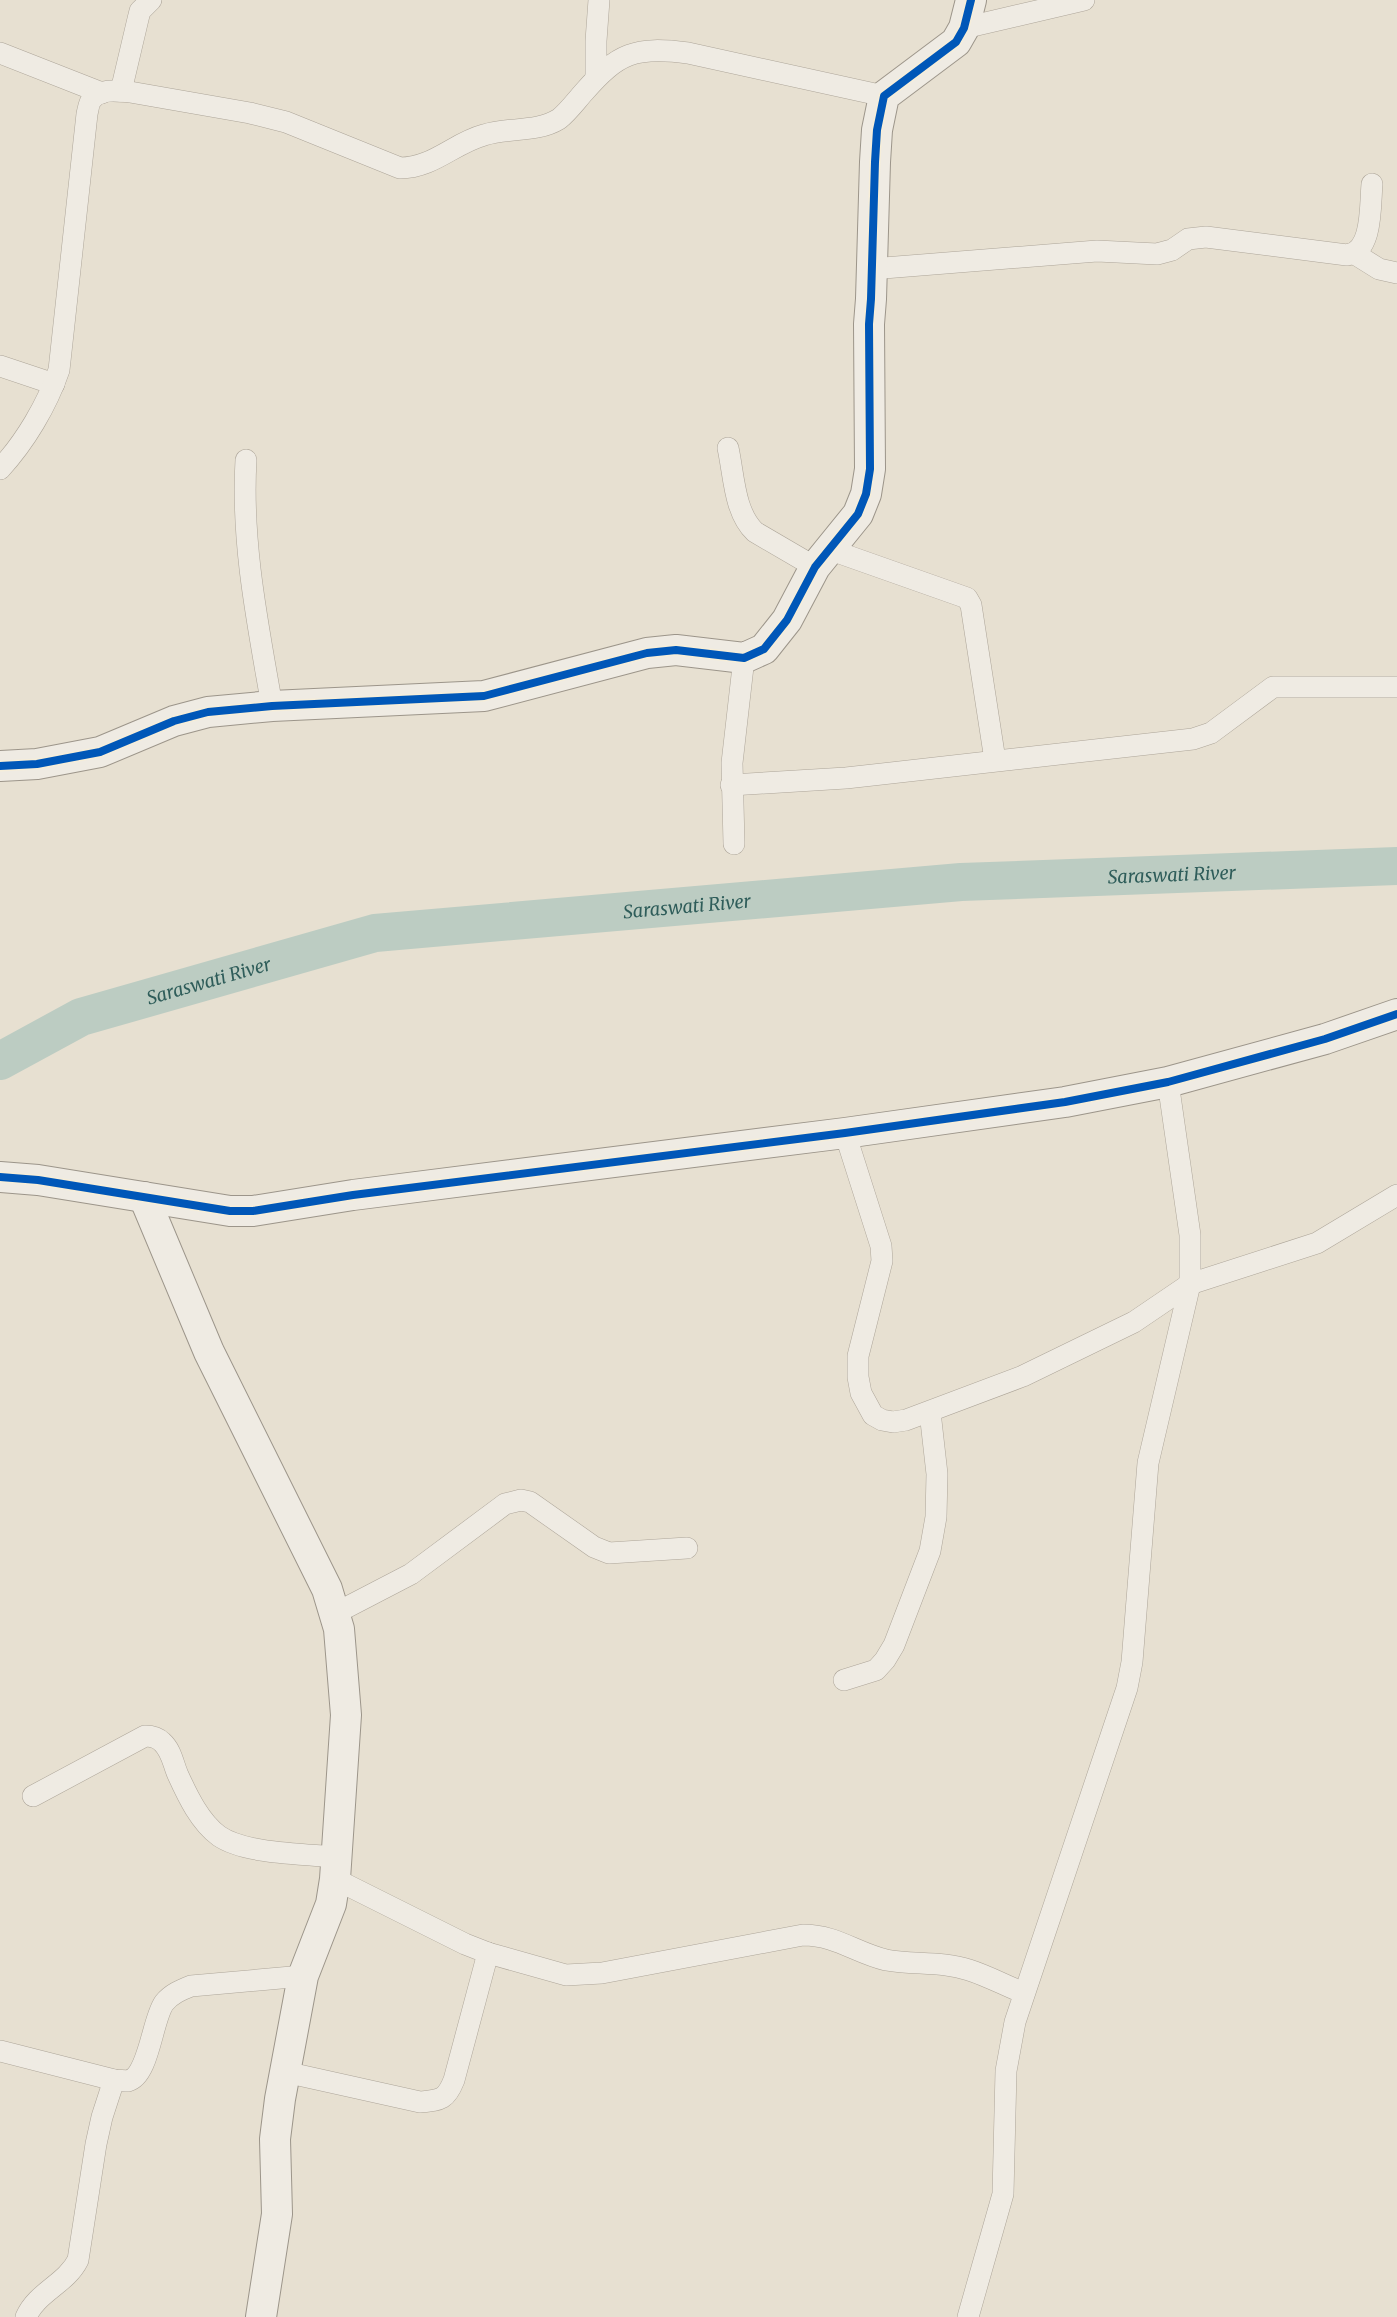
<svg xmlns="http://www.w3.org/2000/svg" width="1397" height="2317" viewBox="0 0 1397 2317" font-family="Merriweather,serif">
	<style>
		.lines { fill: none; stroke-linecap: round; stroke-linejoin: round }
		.river { stroke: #bcccc2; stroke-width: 38 }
		.street-casing { stroke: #ada599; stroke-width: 22 }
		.secondary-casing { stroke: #9c958a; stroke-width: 32 }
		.street { stroke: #efebe3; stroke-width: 21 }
		.secondary { stroke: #efebe3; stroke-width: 30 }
		.cycleway-casing { stroke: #f7eed8; stroke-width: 11 }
		.cycleway { stroke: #0057b8; stroke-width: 8 }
		.labels { text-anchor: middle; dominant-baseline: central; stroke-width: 4.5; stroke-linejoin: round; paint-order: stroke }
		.water-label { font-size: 18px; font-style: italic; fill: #2f5d5a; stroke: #f7eed8 }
	</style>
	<rect width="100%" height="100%" fill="#e7e0d1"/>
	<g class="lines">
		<path class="river" id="s1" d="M0,1061L81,1017L375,933L961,882L1397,866"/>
		<defs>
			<g id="street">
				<path d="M964,28L1084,0"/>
				<path d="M0,53L102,93"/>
				<path d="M596,78V41L599,0"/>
				<path d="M121,91L138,19L140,11L151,0"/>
				<path d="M1355,254L1379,269L1397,273"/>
				<path d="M871,269L1097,251L1157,254L1172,250L1188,239L1206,237L1347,255C1373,252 1370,205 1372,184"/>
				<path d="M0,366L54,384"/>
				<path d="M728,448C734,475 734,512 755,532L815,567"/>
				<path d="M246,460C241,543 258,625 272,706"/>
				<path d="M0,469C25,442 47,405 59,370L87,114C88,110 89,102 92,99C101,88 118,91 130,92L250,113L286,122L400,168C433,168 454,143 484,135C509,127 536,133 559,119C568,112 576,101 584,92C618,53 635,46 688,53L884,96"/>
				<path d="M831,550L967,598L971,605L995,760"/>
				<path d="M731,785L846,778L1193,739L1211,733L1273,687H1397"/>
				<path d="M734,844L732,763L744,658"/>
				<path d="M845,1133L881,1246L882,1261L858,1356V1377L861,1393L873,1415L882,1420L893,1422L906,1420L1023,1376L1134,1322L1190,1284L1317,1243L1397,1195"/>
				<path d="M334,1614L411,1574L505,1504L521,1500L530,1502L594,1547L609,1553L687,1548"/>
				<path d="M844,1680L876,1670L885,1660L894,1645L930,1551L936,1517L937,1474L930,1412"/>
				<path d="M33,1796L145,1736C152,1736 157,1737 162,1742C172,1751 173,1764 178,1775C188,1797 200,1822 219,1836C245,1854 305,1854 337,1857"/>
				<path d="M335,1879L465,1944L488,1953L566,1975L602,1973L803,1935C836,1935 856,1953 886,1960C914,1965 942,1961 969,1970C988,1976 1006,1986 1024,1993"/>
				<path d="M0,2051L114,2080C118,2080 124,2081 128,2081C149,2076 152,2020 164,2003C171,1994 181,1990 191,1986L303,1976"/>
				<path d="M285,2072L420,2102C441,2100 446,2100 454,2080L488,1953"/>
				<path d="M26,2317C37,2292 66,2284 78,2260L96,2144L102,2117L114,2080"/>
				<path d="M968,2317L1003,2194L1006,2071L1015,2022L1127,1688L1132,1662L1148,1463L1190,1284V1235L1168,1082"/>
			</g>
			<g id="secondary">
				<path d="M0,766L37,764L100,752L174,721L208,712L272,706L484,696L647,653L676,650L744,658L764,649L787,620L815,567L858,514L866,494L870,469L869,324L871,299L875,162L877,130L884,96L956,42L964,28L971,0"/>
				<path d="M0,1177L38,1180L230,1211H253L353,1195L845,1133L1065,1102L1168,1082L1325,1039L1397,1014"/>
				<path d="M144,1197L209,1352L327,1589L339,1629L346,1715L335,1879L331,1904L303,1976L280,2099L275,2139L277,2214L261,2317"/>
			</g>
		</defs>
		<use href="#street" class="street-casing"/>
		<use href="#secondary" class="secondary-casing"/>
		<use href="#street" class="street"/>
		<use href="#secondary" class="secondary"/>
		<defs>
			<g id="cycleway">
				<path d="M0,766L37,764L100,752L174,721L208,712L272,706L484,696L647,653L676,650L744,658L764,649L787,620L815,567L858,514L866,494L870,469L869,324L871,299L875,162L877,130L884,96L956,42L964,28L971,0"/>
				<path d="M0,1177L38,1180L230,1211H253L353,1195L845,1133L1065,1102L1168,1082L1325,1039L1397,1014"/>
			</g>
		</defs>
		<use href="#cycleway" class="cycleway-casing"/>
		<use href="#cycleway" class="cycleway"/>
	</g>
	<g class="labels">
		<g class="water-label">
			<text stroke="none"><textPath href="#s1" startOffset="1197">Saraswati River</textPath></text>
			<text stroke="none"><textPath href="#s1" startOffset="711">Saraswati River</textPath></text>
			<text stroke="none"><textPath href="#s1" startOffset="225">Saraswati River</textPath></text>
		</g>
	</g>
</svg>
